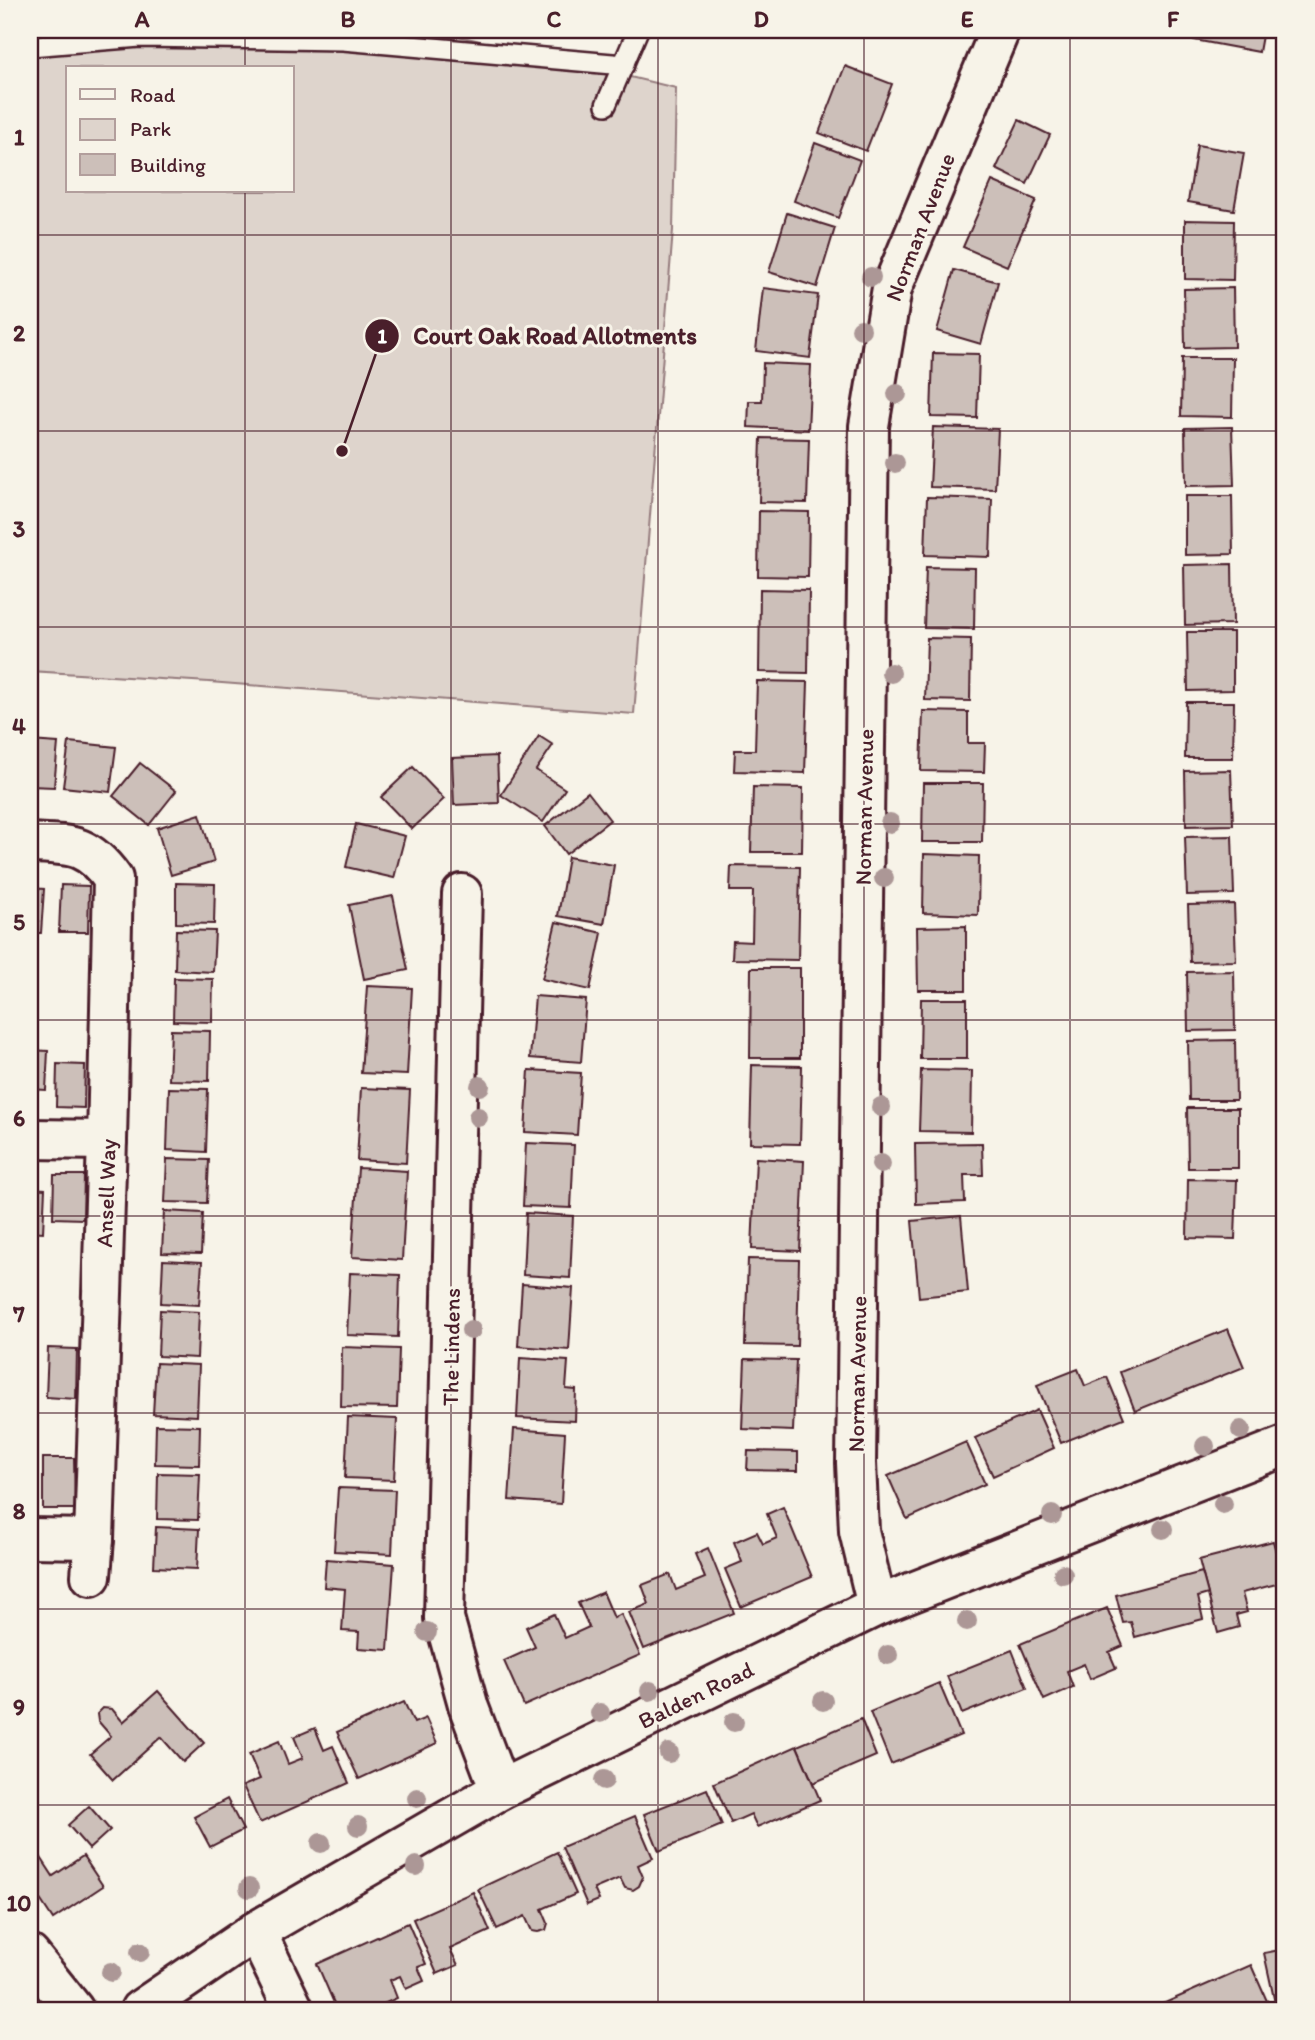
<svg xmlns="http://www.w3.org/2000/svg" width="1315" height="2040" viewBox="0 0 1315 2040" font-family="Itim,sans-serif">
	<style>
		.green { fill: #ded4cc; stroke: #947a7c; stroke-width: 2; fill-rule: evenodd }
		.building { fill: #ccbfb9; stroke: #4a1f2b; stroke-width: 2 }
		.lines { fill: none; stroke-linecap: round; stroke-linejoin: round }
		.service-casing { stroke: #4a1f2b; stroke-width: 24 }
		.minor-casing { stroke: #4a1f2b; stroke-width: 44 }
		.service { stroke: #f7f3e8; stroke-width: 19 }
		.minor { stroke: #f7f3e8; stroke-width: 38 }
		.tree { fill: #ac9796 }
		.grid { fill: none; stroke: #4a1f2b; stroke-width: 2; stroke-opacity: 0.55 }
		.labels { text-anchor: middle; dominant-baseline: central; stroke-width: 6; stroke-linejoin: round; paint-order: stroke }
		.street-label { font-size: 23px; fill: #4a1f2b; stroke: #f7f3e8 }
		.leader { fill: none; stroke: #4a1f2b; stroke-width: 2.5 }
		.callout-dot { fill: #4a1f2b; stroke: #f7f3e8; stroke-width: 2.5 }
		.mark-label { font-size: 21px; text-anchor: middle; font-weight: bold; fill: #fff }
		.callout-label { font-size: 24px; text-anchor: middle; font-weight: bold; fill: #4a1f2b; stroke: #f7f3e8; stroke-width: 6; stroke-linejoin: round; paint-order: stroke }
		.neatline { fill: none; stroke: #4a1f2b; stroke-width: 2.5 }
		.grid-label { font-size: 23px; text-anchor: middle; font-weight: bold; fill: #4a1f2b }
	</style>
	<rect width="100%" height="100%" fill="#f7f3e8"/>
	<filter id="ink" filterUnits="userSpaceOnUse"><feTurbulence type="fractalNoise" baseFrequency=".0143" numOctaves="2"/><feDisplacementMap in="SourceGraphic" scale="14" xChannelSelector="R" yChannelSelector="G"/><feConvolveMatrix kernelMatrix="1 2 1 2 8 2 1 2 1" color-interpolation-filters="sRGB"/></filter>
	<g filter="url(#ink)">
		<path class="green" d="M129,30H434L676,88L673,230L634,714L209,682L30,671V38ZM68,68H292V191H68Z"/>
		<g class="building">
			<path d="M1141,30H1263L1259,52Z"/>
			<path d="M845,66L892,84L866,151L819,133Z"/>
			<path d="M1019,120L1050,135L1027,184L996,169Z"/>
			<path d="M815,143L860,160L838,218L794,201Z"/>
			<path d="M1197,145L1244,153L1234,210L1188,202Z"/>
			<path d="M992,181L1036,200L1007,266L963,247Z"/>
			<path d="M787,213L835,228L817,287L769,272Z"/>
			<path d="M1185,220L1234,221L1233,280L1185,279Z"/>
			<path d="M954,270L998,282L981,344L937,331Z"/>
			<path d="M763,288L818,295L810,358L756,351Z"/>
			<path d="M1233,288L1234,347L1185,348L1184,289Z"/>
			<path d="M933,353L979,354L977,418L931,417Z"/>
			<path d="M1182,358H1233L1232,417L1181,416Z"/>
			<path d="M763,363L811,365L808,430L748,427L749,401H762Z"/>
			<path d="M933,427L998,429L995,489L930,487Z"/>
			<path d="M1232,427L1234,485L1186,486L1185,428Z"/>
			<path d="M761,438L809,439L807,503L759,502Z"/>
			<path d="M1185,496H1232L1233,554L1185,555Z"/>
			<path d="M927,497L992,499L990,557L925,555Z"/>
			<path d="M759,511L809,512L808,577L758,576Z"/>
			<path d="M1232,564L1233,624L1185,625L1184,565Z"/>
			<path d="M926,567L975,568L974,629L924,628Z"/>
			<path d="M760,589L809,590L808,673L759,672Z"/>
			<path d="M1187,632H1233V690L1188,691Z"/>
			<path d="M927,638L971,639L970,701L925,700Z"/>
			<path d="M757,681L808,682L805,773L734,771L735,750H755Z"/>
			<path d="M1186,702H1234L1233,758H1185Z"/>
			<path d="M923,711L968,712V743H985L984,772L921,771Z"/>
			<path d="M539,736L553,745L536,770L565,789L543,822L501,795Z"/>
			<path d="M30,741L58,743L54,787L30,786Z"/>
			<path d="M69,742L116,747L110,792L63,787Z"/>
			<path d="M497,756L499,803L454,805L452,758Z"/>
			<path d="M140,763L176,791L149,825L113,796Z"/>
			<path d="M413,767L444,799L412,829L381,797Z"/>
			<path d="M1231,770L1233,825L1186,826L1185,771Z"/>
			<path d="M923,783H983L982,842H922Z"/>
			<path d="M753,787L803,788L802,852H751Z"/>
			<path d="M588,792L610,820L566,854L545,826Z"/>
			<path d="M200,814L214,862L171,875L157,828Z"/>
			<path d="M356,824L405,836L394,878L346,867Z"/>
			<path d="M1232,836L1234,894L1187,895L1185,837Z"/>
			<path d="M924,854L979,856L978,915L923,913Z"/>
			<path d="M568,857L614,865L604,924L558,916Z"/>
			<path d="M731,866L800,867L798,960L732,959L733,941L752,942L753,891H730Z"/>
			<path d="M176,883L215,884L214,924L176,923Z"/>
			<path d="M61,885L89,886L88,932H59Z"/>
			<path d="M30,888L44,889L41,933H30Z"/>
			<path d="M393,896L408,970L364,979L349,905Z"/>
			<path d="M1234,904L1236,961L1190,962L1188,905Z"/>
			<path d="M556,922L602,933L590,990L542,979Z"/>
			<path d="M966,926V990H918L917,927Z"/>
			<path d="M176,930L215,931L213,972L175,970Z"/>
			<path d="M751,968H800V1058H750Z"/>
			<path d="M1234,971L1235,1030L1188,1031L1187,972Z"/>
			<path d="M174,978L213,979L212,1022L173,1021Z"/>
			<path d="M367,986L412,988L407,1075L361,1073Z"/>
			<path d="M535,996L586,1000L581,1062L530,1058Z"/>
			<path d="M921,999H967V1059H920Z"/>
			<path d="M171,1030L210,1031L209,1081L169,1080Z"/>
			<path d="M1235,1040L1236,1100H1189L1188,1041Z"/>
			<path d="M30,1050L48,1051L46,1090L30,1089Z"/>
			<path d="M57,1064L85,1065L84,1108L56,1107Z"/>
			<path d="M752,1065L802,1066L800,1144L750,1143Z"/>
			<path d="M529,1070L581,1073L577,1135L525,1132Z"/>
			<path d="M921,1070L972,1071L971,1132L919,1131Z"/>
			<path d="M169,1088L208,1089L206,1152L167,1150Z"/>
			<path d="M361,1088L410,1090L406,1163L357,1160Z"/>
			<path d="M1187,1108H1238V1168H1188Z"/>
			<path d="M526,1143L574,1145L571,1208L523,1206Z"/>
			<path d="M982,1143L983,1175H964L965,1202L916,1204L915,1144Z"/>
			<path d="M756,1158L804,1161L800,1251L752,1249Z"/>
			<path d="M167,1159L209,1160L207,1203L165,1202Z"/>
			<path d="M358,1168L407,1171L402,1260L352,1257Z"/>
			<path d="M54,1175H84L83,1219L53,1218Z"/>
			<path d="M1188,1179L1237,1180L1235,1239L1187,1238Z"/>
			<path d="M30,1188L45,1189L43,1232L30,1231Z"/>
			<path d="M164,1211L203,1213L201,1254L162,1253Z"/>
			<path d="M526,1213L573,1216L570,1278L523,1275Z"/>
			<path d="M961,1216L968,1292L919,1297L912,1221Z"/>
			<path d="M748,1259L799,1260L797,1346L745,1345Z"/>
			<path d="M163,1260L202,1262L199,1305L161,1303Z"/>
			<path d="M350,1273L400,1275L398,1337L347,1335Z"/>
			<path d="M522,1284L573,1288L569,1350L518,1346Z"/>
			<path d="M160,1310L199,1312L197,1358L158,1356Z"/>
			<path d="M1228,1329L1244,1367L1135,1411L1120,1372Z"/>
			<path d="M342,1347L399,1349L397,1408L341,1407Z"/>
			<path d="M48,1348L77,1349L76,1399L46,1397Z"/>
			<path d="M520,1358L568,1361L566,1389L576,1390L575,1421L517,1418Z"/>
			<path d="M745,1359L796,1360L793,1431L742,1429Z"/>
			<path d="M156,1363L199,1365L197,1416L153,1414Z"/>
			<path d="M1078,1369L1085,1386L1107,1377L1124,1418L1061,1443L1037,1385Z"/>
			<path d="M1037,1410L1054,1448L993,1476L975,1438Z"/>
			<path d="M348,1417L397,1419L394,1480L345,1478Z"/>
			<path d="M156,1425L200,1426L199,1465L155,1464Z"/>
			<path d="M514,1429L565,1433L561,1504L509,1500Z"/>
			<path d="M966,1442L985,1484L907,1519L888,1476Z"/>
			<path d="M748,1451L798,1452V1471L747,1470Z"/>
			<path d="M43,1458H74L75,1509H43Z"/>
			<path d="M30,1460H36L34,1507H30Z"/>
			<path d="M158,1473L200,1474L198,1520L157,1519Z"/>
			<path d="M338,1488L395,1490L392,1554L334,1551Z"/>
			<path d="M783,1507L812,1577L741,1607L725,1569L742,1562L734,1542L757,1532L763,1544L777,1538L767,1514Z"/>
			<path d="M156,1527L199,1529L197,1569L154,1567Z"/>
			<path d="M1273,1541L1284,1582L1242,1593L1247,1612L1236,1615L1239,1627L1218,1633L1199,1560Z"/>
			<path d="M708,1548L734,1613L644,1649L629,1612L649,1604L642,1585L670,1574L676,1590L705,1578L695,1554Z"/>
			<path d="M326,1559L394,1564L388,1650L358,1648L359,1632L342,1631L345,1589L324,1587Z"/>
			<path d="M1202,1572L1208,1594L1198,1597L1203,1619L1135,1637L1131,1622L1123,1623L1116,1595Z"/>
			<path d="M603,1592L614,1618L621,1614L640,1655L524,1706L504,1661L535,1647L526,1627L554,1614L565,1638L589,1627L578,1603Z"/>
			<path d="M1107,1608L1123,1646L1109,1652L1116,1668L1090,1679L1084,1664L1067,1671L1073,1687L1044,1700L1020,1644Z"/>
			<path d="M1012,1650L1027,1688L962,1714L947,1676Z"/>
			<path d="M939,1683L961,1735L891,1764L870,1712Z"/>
			<path d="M158,1691L204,1743L183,1762L161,1737L113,1780L90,1754L111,1736L98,1721L97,1714L103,1708L112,1709L123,1722Z"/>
			<path d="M404,1702L414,1723L426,1718L437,1743L359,1779L337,1732Z"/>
			<path d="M861,1719L876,1756L813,1783L797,1746Z"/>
			<path d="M315,1728L324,1750L333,1746L349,1783L260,1823L243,1786L260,1779L249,1754L279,1741L288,1764L303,1758L294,1737Z"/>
			<path d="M797,1746L820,1800L757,1827L751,1814L731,1823L714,1783Z"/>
			<path d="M707,1789L722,1825L659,1851L644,1814Z"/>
			<path d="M227,1799L243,1830L210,1847L194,1817Z"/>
			<path d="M89,1806L110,1830L89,1849L68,1825Z"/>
			<path d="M635,1816L653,1858L638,1865L643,1877L639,1886L633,1890L625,1888L620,1878L594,1889L599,1900L587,1905L562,1847Z"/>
			<path d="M557,1852L576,1894L542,1909L548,1923L546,1930L538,1932L532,1931L525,1916L497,1929L478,1889Z"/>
			<path d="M38,1853L53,1876L83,1856L103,1886L53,1919L30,1884V1859Z"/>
			<path d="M473,1892L490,1931L450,1949L458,1965L437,1974L413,1919Z"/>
			<path d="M408,1923L426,1964L418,1967L424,1981L406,1989L400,1976L390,1980L397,1998L370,2010H337L317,1964Z"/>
			<path d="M1285,1949V2001L1275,2003L1264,1953Z"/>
			<path d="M1251,1965L1271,2010H1149Z"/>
		</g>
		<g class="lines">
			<defs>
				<g id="service">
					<path d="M30,46L140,37L343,40L624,65"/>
					<path d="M606,105L638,30"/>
				</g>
				<g id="minor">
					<path d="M30,843C71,845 87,843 113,879L107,1140L94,1539L30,1538"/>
					<path d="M462,894L444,1618L469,1708L500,1790"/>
					<path d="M30,1139L107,1140"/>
					<path d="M91,1576L94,1539"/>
					<path d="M877,1606L859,1531L856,1463L869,426L892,288L1000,30"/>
					<path d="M256,1931L294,2010"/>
					<path d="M30,1955L74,2010"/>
					<path d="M140,2010L256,1931L500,1790L877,1606L1285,1446"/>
				</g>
			</defs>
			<use href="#service" class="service-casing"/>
			<use href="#minor" class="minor-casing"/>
			<use href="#service" class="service"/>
			<use href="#minor" class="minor"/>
		</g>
		<g class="tree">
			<circle cx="871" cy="277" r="10"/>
			<circle cx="861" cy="329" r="10"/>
			<circle cx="897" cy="394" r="10"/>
			<circle cx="895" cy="463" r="10"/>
			<circle cx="891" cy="673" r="10"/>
			<circle cx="890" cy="823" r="10"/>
			<circle cx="884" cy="878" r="10"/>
			<circle cx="480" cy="1086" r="10"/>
			<circle cx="881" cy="1107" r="10"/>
			<circle cx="478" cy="1117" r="10"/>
			<circle cx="881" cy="1164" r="10"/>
			<circle cx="471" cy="1330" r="10"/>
			<circle cx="1241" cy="1430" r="10"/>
			<circle cx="1205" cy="1446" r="10"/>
			<circle cx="1223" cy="1504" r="10"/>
			<circle cx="1052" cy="1515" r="10"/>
			<circle cx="1163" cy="1529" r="10"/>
			<circle cx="1063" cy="1574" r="10"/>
			<circle cx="967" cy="1621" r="10"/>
			<circle cx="427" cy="1632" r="10"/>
			<circle cx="888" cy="1655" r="10"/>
			<circle cx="650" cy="1691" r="10"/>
			<circle cx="823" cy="1701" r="10"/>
			<circle cx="600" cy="1713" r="10"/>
			<circle cx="734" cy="1722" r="10"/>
			<circle cx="669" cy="1753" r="10"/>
			<circle cx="604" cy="1780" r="10"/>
			<circle cx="417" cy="1798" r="10"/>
			<circle cx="358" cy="1826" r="10"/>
			<circle cx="321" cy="1843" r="10"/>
			<circle cx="416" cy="1866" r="10"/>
			<circle cx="249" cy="1888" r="10"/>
			<circle cx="140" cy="1952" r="10"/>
			<circle cx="111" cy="1972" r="10"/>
		</g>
	</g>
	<path class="grid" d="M245,30V68M451,30V2010M658,30V2010M864,30V2010M1070,30V2010M245,191V2010M30,235H1285M30,431H1285M30,627H1285M30,824H1285M30,1020H1285M30,1216H1285M30,1413H1285M30,1609H1285M30,1805H1285"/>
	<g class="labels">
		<g class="street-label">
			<text transform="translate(920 227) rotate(-69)">Norman Avenue</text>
			<text transform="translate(864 807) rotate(-89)">Norman Avenue</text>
			<text transform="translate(106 1193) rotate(-88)">Ansell Way</text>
			<text transform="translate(451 1347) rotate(-89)">The Lindens</text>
			<text transform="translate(857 1374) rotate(-89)">Norman Avenue</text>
			<text transform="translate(696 1695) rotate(-26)">Balden Road</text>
		</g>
	</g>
	<path class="leader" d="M342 451L382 336"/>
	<g class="callout-dot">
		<circle cx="342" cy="451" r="7"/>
		<circle cx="382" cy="336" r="18"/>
	</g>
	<g class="mark-label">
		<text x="382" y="343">1</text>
	</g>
	<g class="callout-label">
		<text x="555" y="344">Court Oak Road Allotments</text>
	</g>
	<rect width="1315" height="2040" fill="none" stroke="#f7f3e8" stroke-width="77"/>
	<rect x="66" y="66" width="228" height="126" fill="#f7f3e8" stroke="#b29e9c" stroke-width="2"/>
	<rect x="80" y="89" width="35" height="10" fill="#f7f3e8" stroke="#b29e9c" stroke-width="2"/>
	<text x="130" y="102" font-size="21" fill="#4a1f2b">Road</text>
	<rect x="80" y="119" width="35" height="21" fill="#ded4cc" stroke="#b29e9c" stroke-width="2"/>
	<text x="130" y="136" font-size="21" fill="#4a1f2b">Park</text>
	<rect x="80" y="154" width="35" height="21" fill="#ccbfb9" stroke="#b29e9c" stroke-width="2"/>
	<text x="130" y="172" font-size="21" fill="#4a1f2b">Building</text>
	<rect x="38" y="38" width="1238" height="1964" class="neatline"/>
	<g class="grid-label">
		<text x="142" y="27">A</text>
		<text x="348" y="27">B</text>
		<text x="554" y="27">C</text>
		<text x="761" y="27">D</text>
		<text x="967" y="27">E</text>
		<text x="1173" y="27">F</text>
		<text x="19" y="145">1</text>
		<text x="19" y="341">2</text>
		<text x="19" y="537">3</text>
		<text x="19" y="734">4</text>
		<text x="19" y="930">5</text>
		<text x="19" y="1126">6</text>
		<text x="19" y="1322">7</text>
		<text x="19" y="1519">8</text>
		<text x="19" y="1715">9</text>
		<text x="19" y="1911">10</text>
	</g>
</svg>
